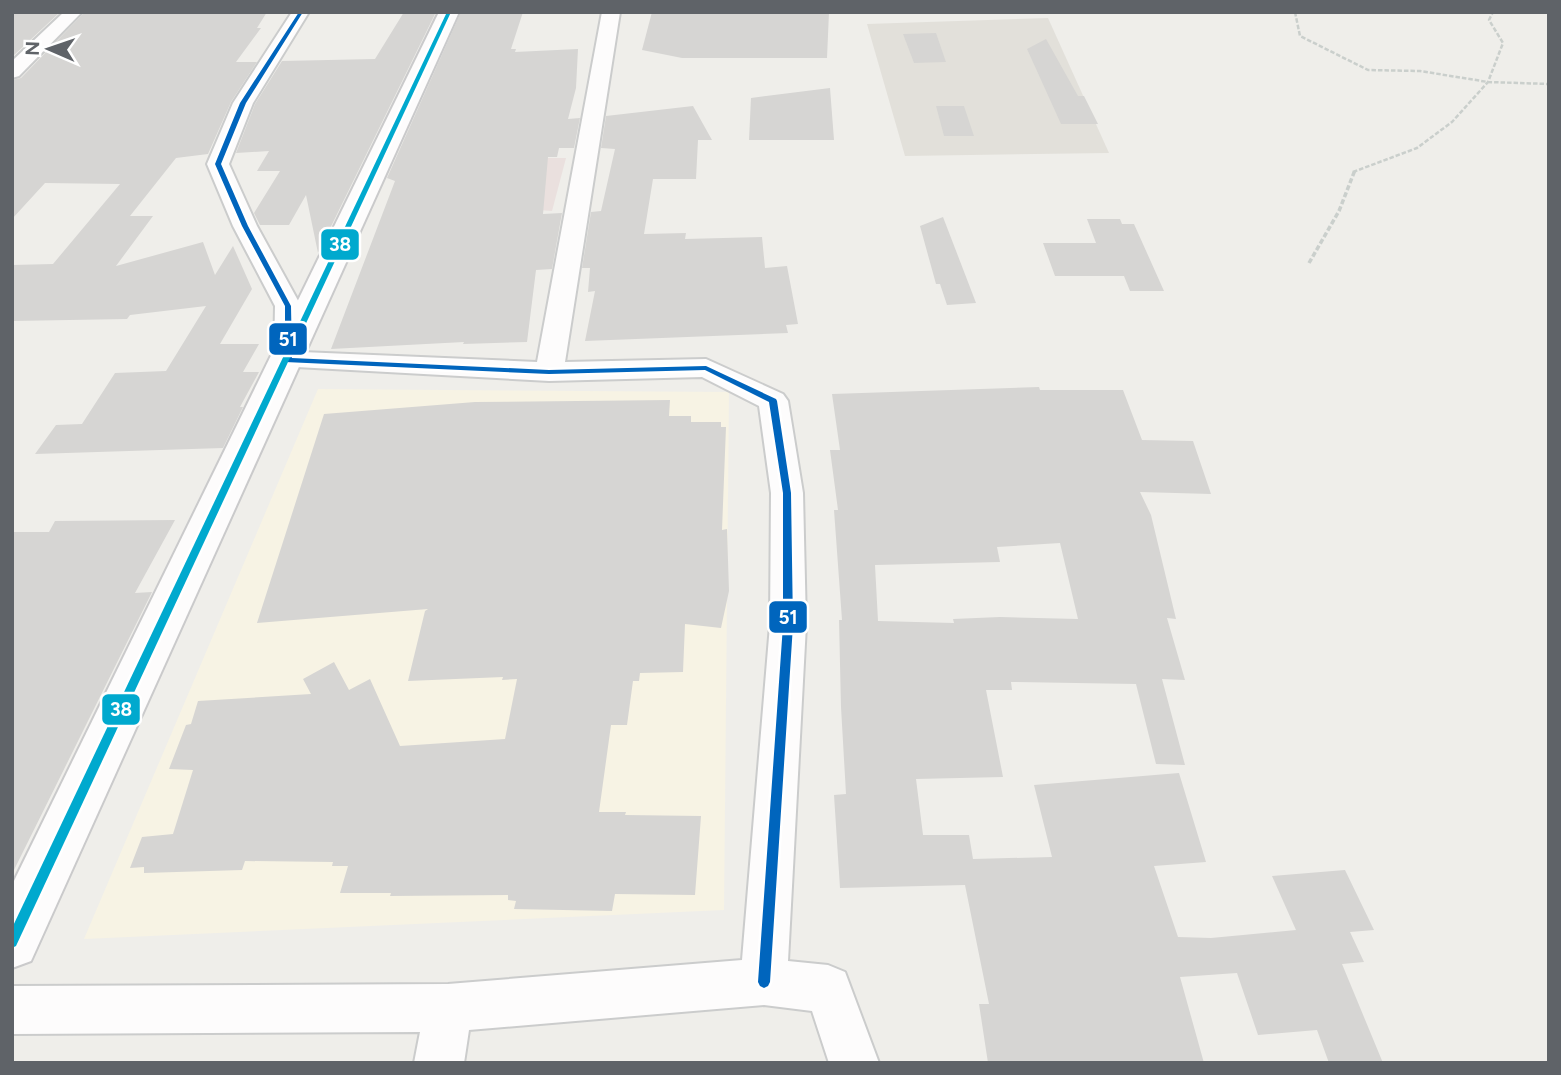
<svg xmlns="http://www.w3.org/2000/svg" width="1561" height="1075" viewBox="0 0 1561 1075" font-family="Figtree,sans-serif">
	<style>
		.commercial { fill: #f7f3e4 }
		.education { fill: #e2e0da }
		.medical { fill: #eae0de }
		.building { fill: #d6d5d3; fill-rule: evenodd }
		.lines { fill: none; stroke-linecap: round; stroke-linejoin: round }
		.street-casing { stroke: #cbcccc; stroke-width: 4 }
		.secondary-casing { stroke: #cacacb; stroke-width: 4 }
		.path-far1 { stroke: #cacfcc; stroke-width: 2.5; stroke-dasharray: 4.5 2; stroke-linecap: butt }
		.path { stroke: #cacfcc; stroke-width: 3.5; stroke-dasharray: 5 2.5; stroke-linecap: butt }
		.street { fill: #fdfcfc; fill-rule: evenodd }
		.secondary { fill: #fdfcfc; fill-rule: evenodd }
		.bus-1-casing { stroke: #fff; stroke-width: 5 }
		.bus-2-casing { stroke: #fff; stroke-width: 5 }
		.bus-1 { fill: #0065bd; fill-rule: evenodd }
		.bus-2 { fill: #00a9ce; fill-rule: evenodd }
		.line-badge { stroke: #fff; stroke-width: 2.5 }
		.badge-label { font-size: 19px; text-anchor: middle; font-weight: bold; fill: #fff }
	</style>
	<rect width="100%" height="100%" fill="#efeeea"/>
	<path class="commercial" d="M318,389L729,392L724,910L84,939Z"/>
	<path class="education" d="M1048,18L1109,153L905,156L867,24Z"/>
	<path class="medical" d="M512,158H566L552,211L496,207Z"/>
	<g class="building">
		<path d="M267,12L257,28H261L236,62H257L231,102L208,154L176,158L130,216H153L116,266L203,242L215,275L233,246L252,289L220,344H259L243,372H259L240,407H243L223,448L35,454L56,425L82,424L115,373L166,371L206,306L130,315L127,319L12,321V265L53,264L120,184L45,183L12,219V80L21,78L84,13Z"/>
		<path d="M404,12H436L318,253L306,195L289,225H260L254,213L280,171H257L269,151L236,153L255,104L282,61L375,59Z"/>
		<path d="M461,12H523L511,49H516L515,52L578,49L576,88L568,119L580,118L574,148H559L557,157H548L543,214L562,213L552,269L536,270L527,342L463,344L464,342L331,349L395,181L387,178Z"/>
		<path d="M652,12H829L827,58H682L642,50Z"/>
		<path d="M12,13H59L12,57Z"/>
		<path d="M936,33L946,62L914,63L903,34Z"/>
		<path d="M1046,39L1078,96H1084L1098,124H1061L1027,49Z"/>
		<path d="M830,88L834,140H749L751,98Z"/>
		<path d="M693,106L712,140H698L696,179H653L644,234L686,233L685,239L762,237L765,268L787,266L798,324L786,325L788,333L585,341L595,291L588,292L590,268H582L591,212L601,211L615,149L601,148L606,116Z"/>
		<path d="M936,106H964L974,136H944Z"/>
		<path d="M943,217L968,282L976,303L947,305L940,284H936L920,226Z"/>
		<path d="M1087,219H1120L1122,224H1134L1164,291H1130L1124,276H1055L1043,243H1096Z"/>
		<path d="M1039,387L1040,390H1123L1142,440L1193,441L1211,494L1140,492L1151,515L1176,619L1167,618L1185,680L1162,679L1185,765L1156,764L1136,684L1011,682L1012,690H986L1003,777L916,779L923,835H969L973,859L1052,857L1034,785L1179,773L1206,862L1154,866L1178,937L1211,938L1296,930L1272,876L1345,870L1374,930L1350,932L1364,962L1342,964L1383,1063H1329L1317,1030L1258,1035L1237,973L1180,977L1204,1063H988L979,1004H989L965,885L840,888L834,795L846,794L841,707L839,620H842L834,510H838L830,450H840L832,394ZM1060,543L1078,619L1000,617L953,619L954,623L878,621L875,565L1000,562L997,547Z"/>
		<path d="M670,400L669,416H691V422H721V427H726L722,530L727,529L729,591L721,628L685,624L683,672L640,673L639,681H633L627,725H611L599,812H626L625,815L701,816L695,895L615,894L612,911L514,909L516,901L508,900V895L390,896L391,893H340L348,866H332L333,862L245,861L242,870L144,873V867L130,868L142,837L173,834L193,770L169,769L186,725L191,724L198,701L311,694L303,679L334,662L349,690L370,679L400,746L505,739L517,679L502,680L503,677L408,681L425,611L428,609L257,623L324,414L475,402Z"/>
		<path d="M175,520L135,593L152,592L12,874V532H49L55,521Z"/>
	</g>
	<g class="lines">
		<defs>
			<g id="street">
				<path d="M64,12H82L19,76L12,78V61Z"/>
				<path d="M292,12H309L253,103L229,164L257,226L301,306L302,352L537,362L602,12H620L565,362L706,359L783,394L788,401L803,493L806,625L788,961L828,965L845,972L879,1063H829L812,1011L764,1005L469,1030L464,1063H414L420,1032L12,1034V986L448,984L742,960L770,625L771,493L759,406L702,377L549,381L278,366L274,360L275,306L233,226L207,164L233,103Z"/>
			</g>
			<path id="secondary" d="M439,12H459L31,961L12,968V885Z"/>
		</defs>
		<use href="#street" class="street-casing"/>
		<use href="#secondary" class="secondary-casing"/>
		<g class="path-far1">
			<path d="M1295,12L1300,36L1368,70L1420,71L1488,82L1549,84"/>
			<path d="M1353,172L1417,148L1452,122L1488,82L1503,43L1489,20L1493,12"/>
		</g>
		<path class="path" d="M1309,263L1339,211L1355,170"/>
		<use href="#street" class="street"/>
		<use href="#secondary" class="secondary"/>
		<defs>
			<path id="bus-1" d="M299,12H303L246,103L221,164L248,226L291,306L292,358L549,370L706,366L776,399L777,401L791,493L793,625L770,982L768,986L764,988L760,986L758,982L783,625V493L769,402L705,370L549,374L285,362V306L242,226L215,164L240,103Z"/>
			<path id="bus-2" d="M447,12H451L16,946L12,948V928Z"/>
		</defs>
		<use href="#bus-1" class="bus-1-casing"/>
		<use href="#bus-2" class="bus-2-casing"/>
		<use href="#bus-1" class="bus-1"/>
		<use href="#bus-2" class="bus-2"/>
	</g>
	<g class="line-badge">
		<rect x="320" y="228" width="40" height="33" rx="7" fill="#00a9ce"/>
		<rect x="268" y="322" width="40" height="34" rx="7" fill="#0065bd"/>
		<rect x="768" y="600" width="40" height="34" rx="7" fill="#0065bd"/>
		<rect x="101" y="693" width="40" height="33" rx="7" fill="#00a9ce"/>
	</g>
	<g class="badge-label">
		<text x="340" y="251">38</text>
		<text x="288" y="346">51</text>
		<text x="788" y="624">51</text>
		<text x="121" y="716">38</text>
	</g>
	<rect width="1561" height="1075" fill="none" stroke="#5f6368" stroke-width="28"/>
	<g transform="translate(49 49) rotate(272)" stroke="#ffffff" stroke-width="5" paint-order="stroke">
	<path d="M0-5L12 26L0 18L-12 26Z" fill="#5f6368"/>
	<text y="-10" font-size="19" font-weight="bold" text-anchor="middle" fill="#5f6368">N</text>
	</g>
</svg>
